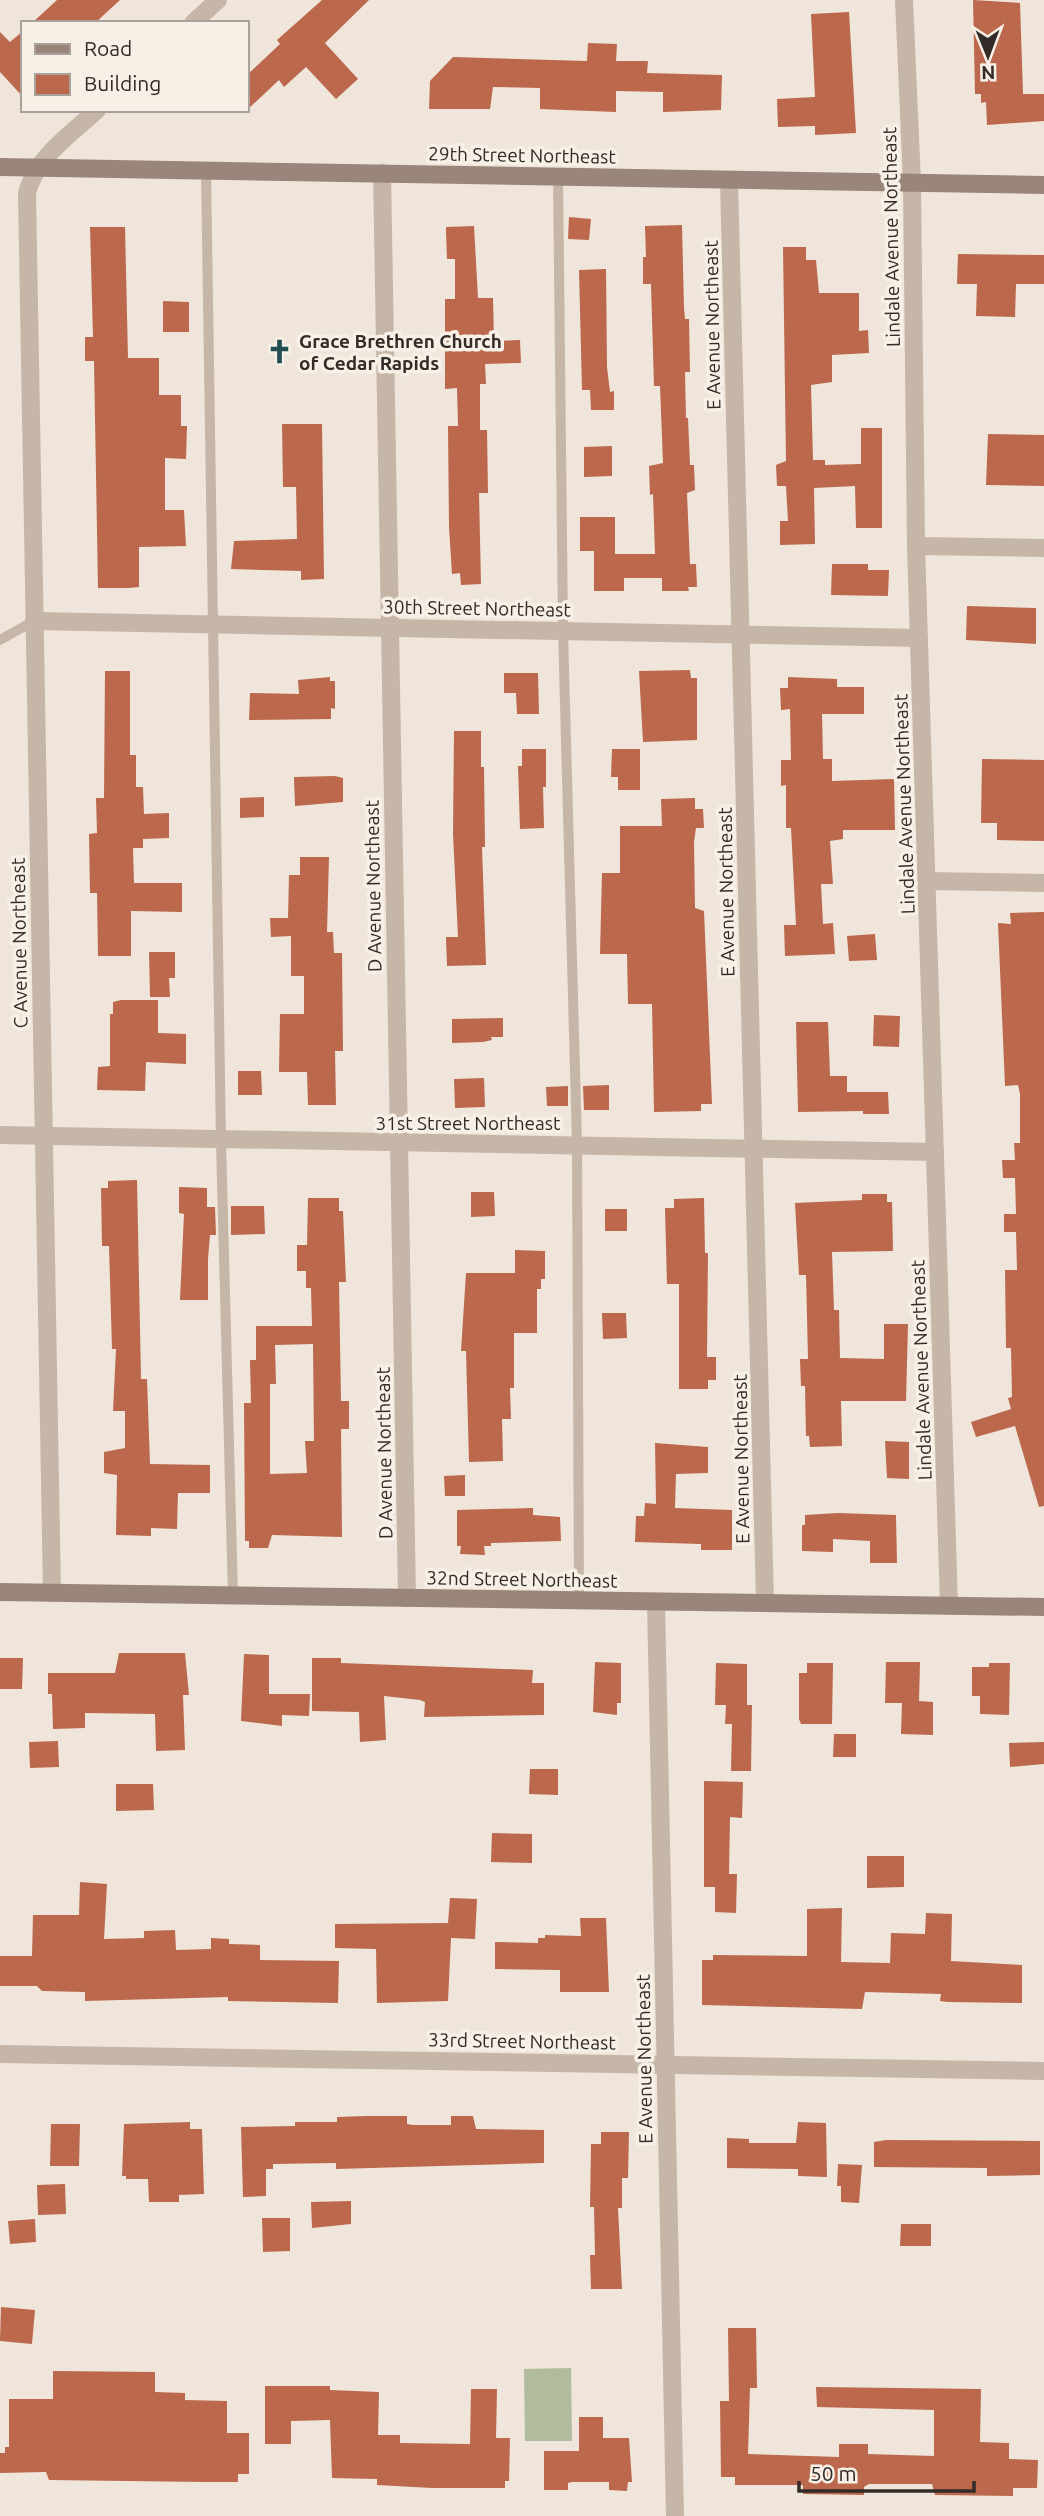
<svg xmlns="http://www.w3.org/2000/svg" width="1044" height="2516" viewBox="0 0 1044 2516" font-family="Ubuntu,sans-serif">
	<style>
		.green { fill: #b1bc9c }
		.building { fill: #bb684c; fill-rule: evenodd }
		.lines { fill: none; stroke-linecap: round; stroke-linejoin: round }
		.lane { stroke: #c6b6a7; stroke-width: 10 }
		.street { stroke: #c6b6a7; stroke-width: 18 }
		.secondary { stroke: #998579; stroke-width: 18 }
		.labels { text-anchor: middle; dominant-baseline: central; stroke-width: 7; stroke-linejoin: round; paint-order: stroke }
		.street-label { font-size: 19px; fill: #332b27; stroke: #f7f0e6 }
		.poi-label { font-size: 19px; font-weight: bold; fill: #332b27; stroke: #f7f0e6; text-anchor: start }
	</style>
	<rect width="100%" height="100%" fill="#efe5da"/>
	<path class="green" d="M571,2368L572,2441H525L524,2369Z"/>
	<g class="building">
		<path d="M57,0H120L95,23H32Z"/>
		<path d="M322,0H369L325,43L358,79L336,99L306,67L284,87L279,80L247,110V75L280,44L277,40Z"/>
		<path d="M973,0L1020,3L1023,94H1044V121L987,125L986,102L981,103V94H975Z"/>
		<path d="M849,12L856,133L815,135V126L778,127L777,99L815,97L811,14Z"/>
		<path d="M23,31V97L0,72V32L10,42Z"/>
		<path d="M588,43L617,44L616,61H648L647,73L722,75L721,110L663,112V92L616,91V112L540,109V88L493,87L490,109H429L430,81L453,57L587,61Z"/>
		<path d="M569,217L591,219L589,240L568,239Z"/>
		<path d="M682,225L684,308L685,319H689L690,372H685L686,418H688L690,465H694L695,490L687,493L690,564H696L697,587H688L689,591H662V578H624V591H594V551H580V517H615V554H655L653,494L650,495L649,466L663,463L660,386H654L651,284H643V257H646L645,226Z"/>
		<path d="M474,226L478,298H493L494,341L520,340L521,363L485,364L486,384H480V430H487L488,493H479L481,584L461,585L460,573L452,574L449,527L448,426H458L457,388L445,389V299H455V259H447L446,232V227Z"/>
		<path d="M90,227H125L128,358H159V395H181V426H187L186,459L165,458V510H184L186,546L139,547V587L129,588H98L94,361H85V337H93Z"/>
		<path d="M783,247H806V260H816L819,293H859V331L868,330L869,353L832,355V382L811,385L813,460H825V465L861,464V428H882V528H856L855,486L814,488L815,544L780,545V521H788L786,486H777L776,465L786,461Z"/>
		<path d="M958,254L1044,255V284H1016L1015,317L976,316L977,284H957Z"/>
		<path d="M606,269L607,367L610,392L614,391V410H591L590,390H582L579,270Z"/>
		<path d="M163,301L189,302V332H163Z"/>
		<path d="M282,424H322L324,579L301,580V571L231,569L234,541L297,539L296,487H283Z"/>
		<path d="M988,434L1044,435V486L986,485Z"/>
		<path d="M612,446V476L584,477V447Z"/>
		<path d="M832,564H868V570H889L888,596L831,595Z"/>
		<path d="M967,606L1036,608V644L966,640Z"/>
		<path d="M690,670L691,678H697V740L643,742L639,671Z"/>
		<path d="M105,671H130V755H136V787H143L144,814L169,813V838L143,839V848H133L134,883H182V912L131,911V956H98L97,893H90L89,834L97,833L96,798H104Z"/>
		<path d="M504,673H538L539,714H517L516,693H504Z"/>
		<path d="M330,677V681H335V709L331,708V719L249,720L250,693L299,694L298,680Z"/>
		<path d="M788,677L837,679V687H864V714H822L823,759H832V781L894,779L895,830H843V839L830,841L833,884H821L823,924L833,923L835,954L785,956L784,925H796L791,828H786V785L781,786V760H791L790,709L781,710L780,688H788Z"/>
		<path d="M454,731H481V767H484L485,847H482L486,965L447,966L446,937H458L453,834Z"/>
		<path d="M522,749H546V787H543L544,828L520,829L518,766H522Z"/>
		<path d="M612,749H640V790H618V777H611Z"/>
		<path d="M982,759L1044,760V841L997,840V823H981Z"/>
		<path d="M335,776L343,778V802L295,806L294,777Z"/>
		<path d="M264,797V817L240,818V798Z"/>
		<path d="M695,798V809H703L704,828H696L694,842L695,908L704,911L712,1104H701V1111L654,1112L652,1004H628L627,954H600L602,873H620V826H662L661,799Z"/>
		<path d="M300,857H329L327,932H333L334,953H342L343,1051H335L336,1105H308L307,1072H279L280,1014H304V976H291V936L271,937L270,918H288L289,875H300Z"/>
		<path d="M1044,912V1506L1039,1507L1015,1426L976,1437L971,1422L1011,1409L1008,1398L1012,1397L1011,1348H1006L1005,1270H1017L1016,1232H1004V1214H1016L1015,1178H1003L1002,1160H1015L1014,1143H1020V1094L1018,1085L1005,1086L998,923L1011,924L1010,913Z"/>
		<path d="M875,934L877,960L849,961L847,936Z"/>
		<path d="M149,952H175V978H169L170,997H150Z"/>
		<path d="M121,1000H158V1033L186,1034V1064L146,1062L145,1091L97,1090L98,1067L110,1066V1014H113V1002Z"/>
		<path d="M874,1015L900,1016L899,1047L873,1046Z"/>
		<path d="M503,1018V1037H491L492,1040L483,1042L452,1043V1019Z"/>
		<path d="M796,1022H828L830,1076H847V1092H888L889,1114H863V1111L798,1112Z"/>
		<path d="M238,1071H261L262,1095H238Z"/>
		<path d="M484,1078L485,1107L455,1108L454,1079Z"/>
		<path d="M609,1085V1110H584L583,1086Z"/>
		<path d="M568,1086V1106H547L546,1087Z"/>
		<path d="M137,1180L141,1379H147L150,1464L210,1465V1493H178L177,1529L151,1528V1536L116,1535L117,1475L104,1473V1452L125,1448V1411H113L116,1349H112L109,1246H102L101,1188H108V1181Z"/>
		<path d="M179,1187L207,1188V1207H215L216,1235H210L208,1259V1300H180L184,1214L179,1213Z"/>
		<path d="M471,1192H494L495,1216L471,1217Z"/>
		<path d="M862,1194H887V1202H892L893,1251L832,1252L834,1310H839L840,1358L884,1359V1324H908L906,1401H841L842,1446L810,1447L809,1436H806L805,1386H801L800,1359H808L806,1275H799L795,1203L862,1200Z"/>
		<path d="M308,1198H339V1211H343L346,1282H339L341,1401H349V1429H341L342,1537L272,1535L268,1548H249V1541H245L244,1403H251L250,1360H256V1326H312L311,1288H306V1271H297V1245H307ZM313,1344L314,1441H305L307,1473L270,1474V1384H276L275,1345Z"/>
		<path d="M704,1198L705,1253H708L707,1357H716V1380H708V1389H679V1284H667L665,1208H674V1199Z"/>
		<path d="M231,1206H264L265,1234L231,1235Z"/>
		<rect x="605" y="1209" width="22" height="22"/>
		<path d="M515,1250L545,1251V1279H541V1289H537V1333H514V1388H510L511,1419H502L503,1461L469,1462L466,1351H461L466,1273H515Z"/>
		<path d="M602,1313H626L627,1338L603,1339Z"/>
		<path d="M885,1441L909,1442V1479L887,1478Z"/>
		<path d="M655,1443L708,1447V1473L676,1474L675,1508L732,1510V1550H701V1544L635,1542L636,1516H644L645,1503L656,1504Z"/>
		<path d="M465,1475V1496H445L444,1476Z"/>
		<path d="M533,1508V1515L560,1517L561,1541L491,1543V1546H484L485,1555L460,1554L461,1546H457V1510Z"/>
		<path d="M838,1513L896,1515L897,1563H870V1541L833,1539V1552L802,1551V1525H805V1515Z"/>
		<path d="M119,1653H185L189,1695H183L185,1750L156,1751L155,1714L85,1713V1728L53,1729L52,1694H48V1673H115Z"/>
		<path d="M244,1654L269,1655V1694H310L309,1716L282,1715V1726L241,1721Z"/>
		<path d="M0,1658H23L22,1689H0Z"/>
		<path d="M312,1658H341V1663L533,1670L532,1683H544V1715L424,1717L425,1702L420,1700L384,1696L386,1740L360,1742L359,1712L312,1711Z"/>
		<path d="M595,1662L621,1663V1703H617V1715L593,1712Z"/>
		<path d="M886,1662H920L919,1701L933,1702V1735L901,1734L902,1703H885Z"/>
		<path d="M716,1663L747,1664V1705H752L751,1771H731L732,1724H725L726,1705H715Z"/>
		<path d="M807,1663H833L832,1724H801L799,1719V1673H807Z"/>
		<path d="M989,1663H1010L1009,1715L980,1714V1696H972V1667H989Z"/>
		<path d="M834,1734H856V1757H833Z"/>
		<path d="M58,1741L59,1767L30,1768L29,1742Z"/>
		<path d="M1044,1742V1764L1010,1767L1009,1743Z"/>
		<path d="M530,1769H558V1795L529,1794Z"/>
		<path d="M704,1781L743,1782L742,1818L730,1817L729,1874H737L736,1913L715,1912V1887H704Z"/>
		<path d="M116,1784H153L154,1810L116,1811Z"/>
		<path d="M492,1833L532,1834V1863L491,1862Z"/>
		<path d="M867,1856H904V1887L867,1888Z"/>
		<path d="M80,1882L107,1884L104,1939L144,1938V1931L175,1930L176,1950L211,1949V1938L229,1939V1944L260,1945V1960L339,1961L338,2003L228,2001V1997L85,2001V1992L42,1991L37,1986H0V1956H32L33,1915H79Z"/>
		<path d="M450,1898L477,1899L475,1939L451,1938L448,2001L377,2003L376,1949L335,1948V1924L448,1923Z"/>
		<path d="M842,1908L841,1962L890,1963L891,1933L925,1934L926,1913L952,1914L951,1961L1022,1965V2003L948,2002L940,2001L941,1994L865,1992L862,2009L702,2005V1960H713V1955L807,1956V1909Z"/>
		<path d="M580,1918H606L609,1992H560V1970L495,1969V1942L538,1943V1938H545V1935L581,1936Z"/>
		<path d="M366,2116H407V2124L413,2125H451V2116H473L476,2129L544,2130V2163L336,2169V2163L273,2164V2169H266V2196L243,2197L241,2127L295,2126V2122H337V2117Z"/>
		<path d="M190,2122V2129H202L204,2194L179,2195V2202H149L148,2179H126V2176H122L124,2124Z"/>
		<path d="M798,2122L826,2123L827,2177L798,2176V2169L727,2168V2138L749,2139V2143H796Z"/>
		<path d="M51,2124H80L79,2166H50Z"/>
		<path d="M601,2132H629L628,2178H622V2208H618L622,2289H591L590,2255H595L594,2207H590L591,2144H601Z"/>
		<path d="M886,2140L1040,2141V2175L987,2176V2168L874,2167V2142Z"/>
		<path d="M838,2164L862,2165L859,2203L841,2202V2186H837Z"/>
		<path d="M65,2184L66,2214L38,2215L37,2185Z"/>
		<path d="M351,2201V2224L312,2228L311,2202Z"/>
		<path d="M262,2218H290V2251L263,2252Z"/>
		<path d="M35,2219L36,2242L10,2244L8,2221Z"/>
		<path d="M901,2224H931V2246H900Z"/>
		<path d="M1,2307L35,2310L32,2344L0,2341Z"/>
		<path d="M728,2328H756L757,2388H750L748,2454L839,2457V2444H868V2454L934,2456V2410L817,2407L816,2387L981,2389L980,2442L1009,2443V2459L1038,2460L1037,2488H1013V2496L935,2495L932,2484H869L864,2487V2495L803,2494V2485H735V2477H721L720,2401H729Z"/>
		<path d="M53,2371L155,2372V2392L185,2393V2400L227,2401V2433H249V2474H238V2482H204L49,2480L46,2472L0,2473V2453H5V2447H9V2399H53Z"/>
		<path d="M265,2386H330V2390L379,2392L378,2435H400V2443L470,2444L471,2389H497L496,2438H510L509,2481H505V2488H432L377,2485V2479L332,2478L330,2420L291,2421V2444H265Z"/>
		<path d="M579,2417H603V2438H629L632,2482H628L627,2491L609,2490V2482H572L568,2483V2490H544V2451H579Z"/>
	</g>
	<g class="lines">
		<g class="lane">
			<path d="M206,171L221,1142L233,1596"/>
			<path d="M558,176L563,630L577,1144L579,1600"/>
			<path d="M0,640L34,621"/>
		</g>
		<g class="street">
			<path d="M904,0L912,182L916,546L949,1606"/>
			<path d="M193,23L218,0"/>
			<path d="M382,173L407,1598"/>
			<path d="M729,180L765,1603"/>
			<path d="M916,546L1044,548"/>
			<path d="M34,621L919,638"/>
			<path d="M927,881L1044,883"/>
			<path d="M0,1135L935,1152"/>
			<path d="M52,1593L27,193C36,157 70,135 97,110"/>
			<path d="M656,1602L675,2516"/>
			<path d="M0,2054L1044,2071"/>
		</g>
		<g class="secondary">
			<path d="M0,167L1044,185"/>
			<path d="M0,1592L1044,1607"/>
		</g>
	</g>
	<defs>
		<symbol id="church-bare" viewBox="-9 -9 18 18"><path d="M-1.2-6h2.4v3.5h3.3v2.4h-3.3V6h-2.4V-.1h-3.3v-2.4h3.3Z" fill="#214d51" stroke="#f7f0e6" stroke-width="2.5" paint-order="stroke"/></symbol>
	</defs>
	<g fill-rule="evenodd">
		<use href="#church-bare" x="262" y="334" width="35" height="35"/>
	</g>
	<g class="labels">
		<g class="street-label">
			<text transform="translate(522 155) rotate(1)">29th Street Northeast</text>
			<text transform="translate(891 237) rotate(-91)">Lindale Avenue Northeast</text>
			<text transform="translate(712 325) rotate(-91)">E Avenue Northeast</text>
			<text transform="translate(477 608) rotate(1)">30th Street Northeast</text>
			<text transform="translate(904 804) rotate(-92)">Lindale Avenue Northeast</text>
			<text transform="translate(373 886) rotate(-91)">D Avenue Northeast</text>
			<text transform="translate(726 892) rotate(-91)">E Avenue Northeast</text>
			<text transform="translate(19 943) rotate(-91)">C Avenue Northeast</text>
			<text x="468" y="1123">31st Street Northeast</text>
			<text transform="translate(921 1370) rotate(-92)">Lindale Avenue Northeast</text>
			<text transform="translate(384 1453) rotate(-91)">D Avenue Northeast</text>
			<text transform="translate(741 1459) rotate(-91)">E Avenue Northeast</text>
			<text transform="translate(522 1579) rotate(1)">32nd Street Northeast</text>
			<text transform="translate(522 2041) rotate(1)">33rd Street Northeast</text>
			<text transform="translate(644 2059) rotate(-91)">E Avenue Northeast</text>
		</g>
		<g class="poi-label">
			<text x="299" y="341">Grace Brethren Church<tspan x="299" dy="22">of Cedar Rapids</tspan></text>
		</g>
	</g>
	<rect x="21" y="21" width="228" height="91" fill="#f7f0e6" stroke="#a9a19a" stroke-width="2"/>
	<rect x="35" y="44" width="35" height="10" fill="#998579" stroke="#a9a19a" stroke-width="2"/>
	<text x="84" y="56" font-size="21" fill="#332b27">Road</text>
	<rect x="35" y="74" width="35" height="21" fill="#bb684c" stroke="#a9a19a" stroke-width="2"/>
	<text x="84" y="91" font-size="21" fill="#332b27">Building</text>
	<g transform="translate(988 56) rotate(179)" stroke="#f7f0e6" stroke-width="5" paint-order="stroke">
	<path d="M0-5L12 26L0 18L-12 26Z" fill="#332b27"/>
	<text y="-10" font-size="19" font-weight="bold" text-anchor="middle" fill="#332b27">N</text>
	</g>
	<path d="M799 2481v10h175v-10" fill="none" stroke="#332b27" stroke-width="3.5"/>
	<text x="810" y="2481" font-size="21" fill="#332b27" stroke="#f7f0e6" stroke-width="5" paint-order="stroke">50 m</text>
</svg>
